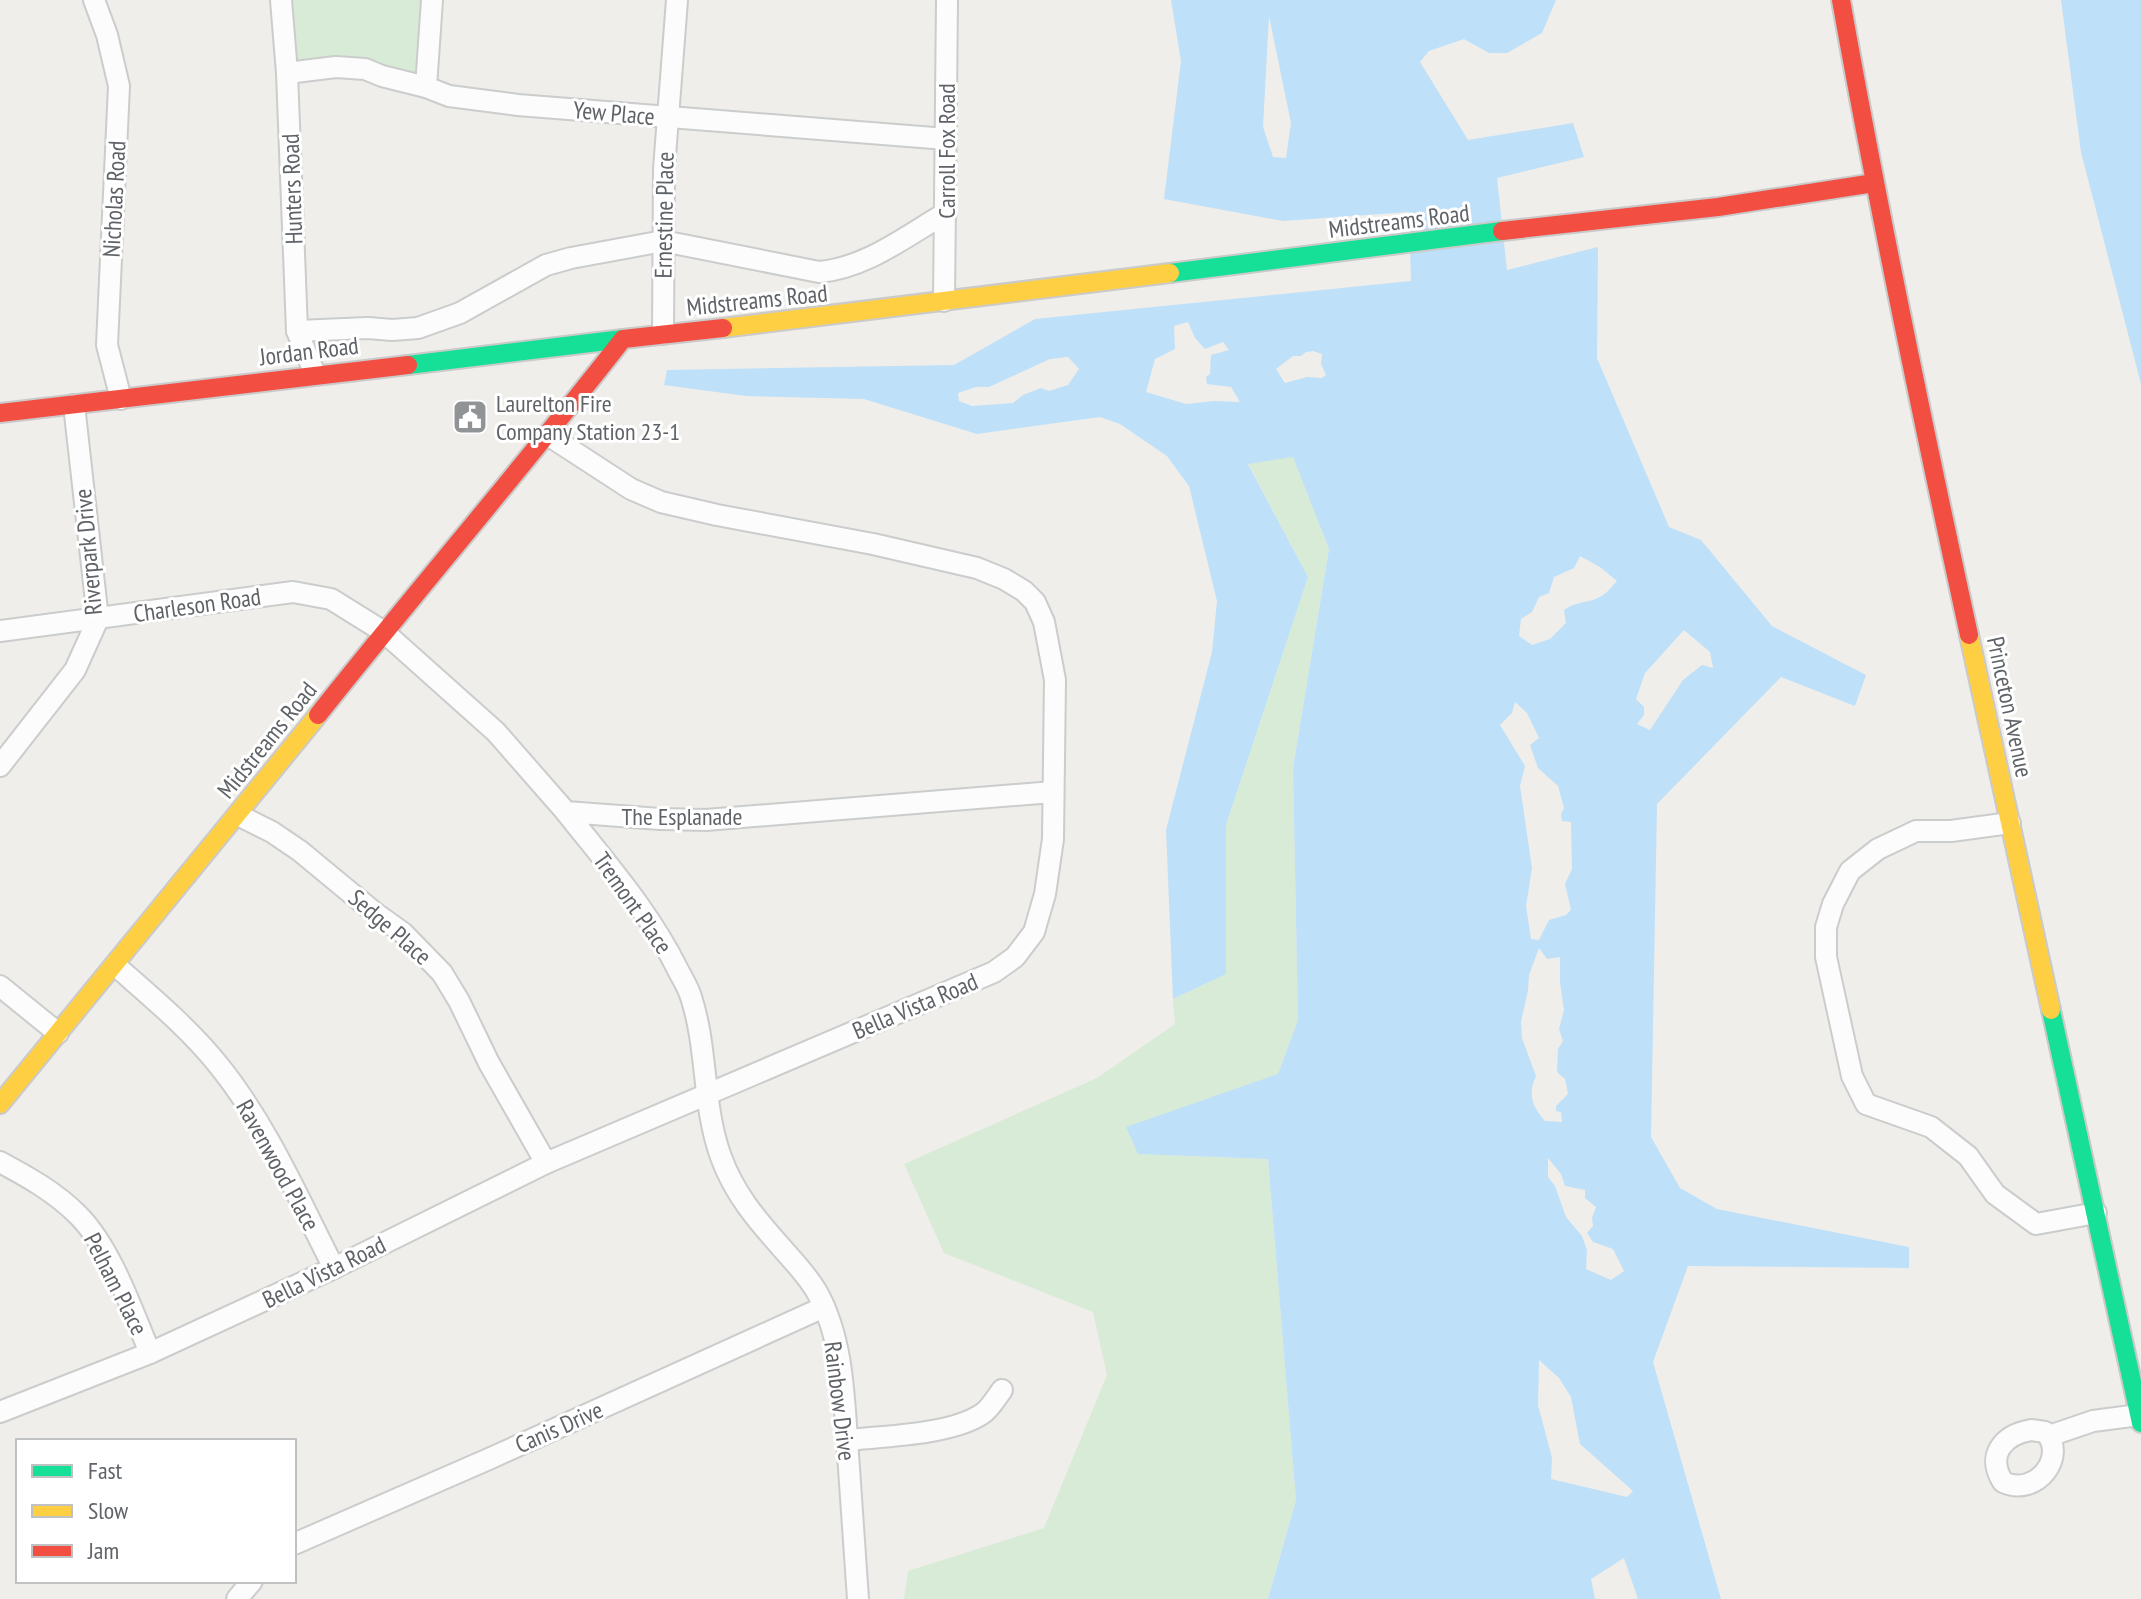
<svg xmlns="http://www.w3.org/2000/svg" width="2141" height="1599" viewBox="0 0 2141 1599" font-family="'PT Sans Narrow',sans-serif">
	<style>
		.green { fill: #d8ebd6 }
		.water { fill: #bfe0f9; fill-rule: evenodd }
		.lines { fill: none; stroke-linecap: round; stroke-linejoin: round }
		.street-casing { stroke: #cbcccc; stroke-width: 24 }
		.fast-casing { stroke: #cacacb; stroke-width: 22 }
		.slow-casing { stroke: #cacacb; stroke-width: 22 }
		.jam-casing { stroke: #cacacb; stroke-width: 22 }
		.street { stroke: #fdfcfc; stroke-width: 20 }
		.fast { stroke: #16e098; stroke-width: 18 }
		.slow { stroke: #ffcf43; stroke-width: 18 }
		.jam { stroke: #f24e42; stroke-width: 18 }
		.labels { text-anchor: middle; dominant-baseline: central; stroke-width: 6; stroke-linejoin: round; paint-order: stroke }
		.street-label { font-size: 24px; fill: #5f6368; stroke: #fff }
		.poi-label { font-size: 24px; fill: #5f6368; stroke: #fff; text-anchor: start }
	</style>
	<rect width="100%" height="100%" fill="#efeeea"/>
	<g class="green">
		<path d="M287,0H422L417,78L295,65Z"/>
		<path d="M1293,456L1329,549L1293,768L1298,1020L1278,1074L1127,1128L1139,1154L1268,1159L1296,1500L1268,1599H904L908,1571L1044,1528L1107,1375L1093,1312L944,1253L904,1164L1097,1078L1175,1024L1173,999L1226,974V825L1308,577L1248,463Z"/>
	</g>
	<g class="water">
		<path d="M1171,0H1556L1542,33L1507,53H1489L1464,39L1429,51L1420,62L1468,140L1573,123L1584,157L1497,178L1507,270L1598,247L1597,358L1669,527L1701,540L1772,626L1866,675L1855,706L1781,677L1657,804L1651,1137L1680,1188L1717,1209L1909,1247V1268L1688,1266L1653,1362L1721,1599H1638L1624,1558L1591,1579L1595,1599H1268L1296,1500L1268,1159L1138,1154L1126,1127L1278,1074L1298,1020L1293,768L1329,549L1293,457L1248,464L1308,577L1226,825V974L1173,999L1166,830L1212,652L1217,601L1189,486L1167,456L1120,424L1100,417L977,434L864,399L746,396L664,385L667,370L954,365L1035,319L1411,281L1409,212L1283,221L1164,199L1181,61ZM1269,16L1291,123L1286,158L1273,157L1263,127ZM1188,322L1195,338L1205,349L1223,342L1229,350L1211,355L1210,374L1206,377L1207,384L1231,387L1240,402L1215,401L1186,404L1146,392L1155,359L1175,349L1174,326ZM1313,351L1322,354L1321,364L1326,375L1322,378L1307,377L1285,383L1276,369L1293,356H1301L1306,352ZM1068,357L1079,369L1068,385L1049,391L1041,388L1023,395L1013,403L972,406L959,401L958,393L976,387H989L1050,359ZM1580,556L1600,567L1617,581C1612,586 1608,592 1602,596C1590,603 1576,601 1564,610L1566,623L1550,639L1532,645L1519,636L1521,619L1532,612L1539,597L1549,593L1554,577L1574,568ZM1684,630L1710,652L1713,668L1702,665L1683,680L1650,730L1637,724L1644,715V707L1636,699L1645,673ZM1515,702L1527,713L1539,738L1530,745L1538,768L1558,786L1564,808L1561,814L1562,821L1571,822L1572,869L1565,884L1571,910L1566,915L1549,920L1539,940L1531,939L1526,906L1532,868L1520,786L1525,766L1500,725L1512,713ZM1539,948L1547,959L1560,957V982L1564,1010L1559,1029L1563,1041L1558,1049L1557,1072L1565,1079L1568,1094L1556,1106V1111L1561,1112L1562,1122L1545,1121C1533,1108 1527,1094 1536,1076L1522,1038L1521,1022L1528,990L1529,975ZM1548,1158L1561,1174L1565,1186L1585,1190V1198L1596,1207L1592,1218L1593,1226L1587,1233L1593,1242L1613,1249L1624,1271L1611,1280L1586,1269L1587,1250L1582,1236L1566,1217L1555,1186L1548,1177ZM1539,1360L1559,1378L1571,1397L1580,1444L1633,1491L1627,1497L1551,1479L1552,1458L1538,1405Z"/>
		<path d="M2061,0H2141V384L2081,152Z"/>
	</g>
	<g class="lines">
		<defs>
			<g id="street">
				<path d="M94,0L107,35L119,86L107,345L121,399"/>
				<path d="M281,0L287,73L297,331L315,374"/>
				<path d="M287,73L336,67L365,69L382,76L426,87L449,96L518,105L946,139"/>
				<path d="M426,87L432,0"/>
				<path d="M944,301L947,0"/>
				<path d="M297,331L368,328L392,330L418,328L460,313L546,265L571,258L663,241L819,272C866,268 906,236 946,213"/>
				<path d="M663,334L664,169L677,0"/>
				<path d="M0,631L293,592L331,599L384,632L496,732L566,812L660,819L706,820L1053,792"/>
				<path d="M0,766L75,670L98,619L74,405"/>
				<path d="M566,812C606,863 649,911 678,970C682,978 688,987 691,997C708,1049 702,1105 721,1157C734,1193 756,1219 781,1247C794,1262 809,1277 818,1294C844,1342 844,1402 848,1454C851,1502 855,1551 858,1599"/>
				<path d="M238,815L272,832L300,851L375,913L403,933L442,973L459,1001L489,1063L546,1163"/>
				<path d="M2010,823L1951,831H1916L1878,849L1850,871L1833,904L1826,927V957L1852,1076L1866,1104L1931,1127L1968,1156L1995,1194L2036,1224L2096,1213"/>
				<path d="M115,965C151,997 189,1028 220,1067C268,1127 299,1200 334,1268"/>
				<path d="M0,986L58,1033"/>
				<path d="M0,1162C28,1177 55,1192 78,1215C111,1248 132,1310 150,1353"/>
				<path d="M0,1412L150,1353L334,1268L546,1163L994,972L1015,957L1034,932L1045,894L1053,839L1055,680L1044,622L1035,602L1024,591L1004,579L977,568L873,544L717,515L661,502L631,489L548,435"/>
				<path d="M2031,1430L2045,1432C2068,1455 2037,1498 2003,1482C1986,1455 2003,1435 2031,1430Z"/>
				<path d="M2049,1436L2093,1421L2139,1415"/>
				<path d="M847,1440C885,1436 950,1435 982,1414C990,1409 996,1398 1002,1390"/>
				<path d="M294,1544L491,1458L824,1307"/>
				<path d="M237,1599L252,1581"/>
			</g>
			<g id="fast">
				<path d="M1170,273L1502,231"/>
				<path d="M408,365L623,339"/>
				<path d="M2051,1010L2141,1423"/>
			</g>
			<g id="slow">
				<path d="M723,328L1170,273"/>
				<path d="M1969,635L2051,1010"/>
				<path d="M0,1104L318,715"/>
			</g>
			<g id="jam">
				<path d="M1841,0C1879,213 1923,424 1969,635"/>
				<path d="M1502,231L1718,207L1874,183"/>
				<path d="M0,413L408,365"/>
				<path d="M318,715C418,589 524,466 623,339L723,328"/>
			</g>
		</defs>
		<use href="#street" class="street-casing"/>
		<use href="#fast" class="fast-casing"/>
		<use href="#slow" class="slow-casing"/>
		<use href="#jam" class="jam-casing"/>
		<use href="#street" class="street"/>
		<use href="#fast" class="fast"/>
		<use href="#slow" class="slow"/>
		<use href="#jam" class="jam"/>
	</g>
	<defs>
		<symbol id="civic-square" viewBox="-11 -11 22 22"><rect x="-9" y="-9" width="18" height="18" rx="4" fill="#919496" stroke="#fff"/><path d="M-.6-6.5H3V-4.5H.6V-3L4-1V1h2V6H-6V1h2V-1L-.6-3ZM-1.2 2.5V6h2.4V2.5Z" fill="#fff"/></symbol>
	</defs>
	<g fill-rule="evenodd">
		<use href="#civic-square" x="450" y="397" width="40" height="40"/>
	</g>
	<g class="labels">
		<g class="street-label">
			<text transform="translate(614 113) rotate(5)">Yew Place</text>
			<text transform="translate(946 151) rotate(-90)">Carroll Fox Road</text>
			<text transform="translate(292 189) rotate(-92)">Hunters Road</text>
			<text transform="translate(114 199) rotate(-87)">Nicholas Road</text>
			<text transform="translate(664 215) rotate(-89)">Ernestine Place</text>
			<text transform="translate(1399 221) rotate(-7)">Midstreams Road</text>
			<text transform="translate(757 300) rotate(-6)">Midstreams Road</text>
			<text transform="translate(309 351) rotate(-7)">Jordan Road</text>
			<text transform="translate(88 552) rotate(-95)">Riverpark Drive</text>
			<text transform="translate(197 605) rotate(-8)">Charleson Road</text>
			<text transform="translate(2010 707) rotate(78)">Princeton Avenue</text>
			<text transform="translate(267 740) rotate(-51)">Midstreams Road</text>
			<text x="682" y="816">The Esplanade</text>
			<text transform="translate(633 903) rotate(55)">Tremont Place</text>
			<text transform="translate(390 927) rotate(41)">Sedge Place</text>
			<text transform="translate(915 1006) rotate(-23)">Bella Vista Road</text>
			<text transform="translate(278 1165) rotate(61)">Ravenwood Place</text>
			<text transform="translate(324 1272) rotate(-26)">Bella Vista Road</text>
			<text transform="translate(116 1284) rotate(63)">Pelham Place</text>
			<text transform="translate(840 1401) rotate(83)">Rainbow Drive</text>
			<text transform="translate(559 1427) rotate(-24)">Canis Drive</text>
		</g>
		<g class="poi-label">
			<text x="496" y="403">Laurelton Fire<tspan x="496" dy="28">Company Station 23-1</tspan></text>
		</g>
	</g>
	<rect x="16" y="1439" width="280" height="144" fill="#ffffff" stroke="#bfc1c3" stroke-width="2"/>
	<rect x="32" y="1465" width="40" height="12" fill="#16e098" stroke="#bfc1c3" stroke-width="2"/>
	<text x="88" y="1479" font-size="24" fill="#5f6368">Fast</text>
	<rect x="32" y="1505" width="40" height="12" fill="#ffcf43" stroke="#bfc1c3" stroke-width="2"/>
	<text x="88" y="1519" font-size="24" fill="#5f6368">Slow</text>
	<rect x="32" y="1545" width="40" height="12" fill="#f24e42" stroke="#bfc1c3" stroke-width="2"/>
	<text x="88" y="1559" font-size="24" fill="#5f6368">Jam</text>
</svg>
